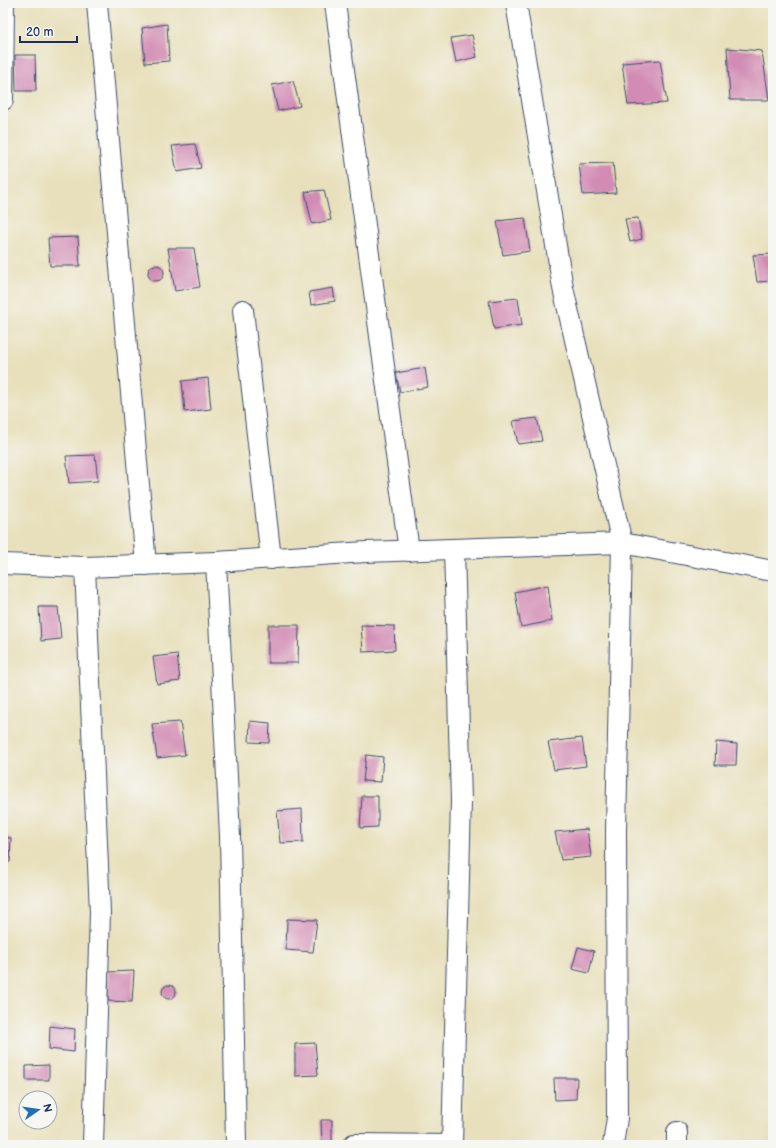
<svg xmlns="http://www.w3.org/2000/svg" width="776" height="1148" viewBox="0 0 776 1148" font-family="'Balsamiq Sans',sans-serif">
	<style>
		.building { fill: #d28bb4 }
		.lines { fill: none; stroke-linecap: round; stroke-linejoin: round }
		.street-casing { stroke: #3a4a6c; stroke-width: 22 }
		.street { stroke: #fff; stroke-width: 20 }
	</style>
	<rect width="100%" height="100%" fill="#f6f6f2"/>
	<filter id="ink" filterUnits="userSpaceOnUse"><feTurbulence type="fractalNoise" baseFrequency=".025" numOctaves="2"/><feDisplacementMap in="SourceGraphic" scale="8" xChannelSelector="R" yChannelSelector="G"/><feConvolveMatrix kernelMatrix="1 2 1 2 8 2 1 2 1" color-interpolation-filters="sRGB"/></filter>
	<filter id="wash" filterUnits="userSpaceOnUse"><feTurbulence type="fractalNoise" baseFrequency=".012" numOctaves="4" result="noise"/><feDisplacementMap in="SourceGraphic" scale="16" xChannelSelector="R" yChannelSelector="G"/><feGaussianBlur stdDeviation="0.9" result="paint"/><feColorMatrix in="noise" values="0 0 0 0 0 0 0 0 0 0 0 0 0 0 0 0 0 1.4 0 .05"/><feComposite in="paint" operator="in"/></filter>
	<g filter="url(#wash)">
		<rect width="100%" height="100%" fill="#e8e0bc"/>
		<g id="blocks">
			<g class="building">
				<path d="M167,24L169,61L145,63L142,28Z"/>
				<path d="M472,35L477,57L456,62L451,38Z"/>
				<path d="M727,48L762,51L769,100H730Z"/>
				<path d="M15,55H35L36,91H16Z"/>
				<path d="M660,60L667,103L628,105L622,63Z"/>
				<path d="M293,81L300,106L278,111L272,85Z"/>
				<path d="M195,144L201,168L177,172L172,146Z"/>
				<path d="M613,163L616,193L583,195L579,164Z"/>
				<path d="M324,190L331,220L312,224L305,192Z"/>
				<path d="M525,218L530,251L503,255L497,221Z"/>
				<path d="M638,218L642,239L630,242L625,219Z"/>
				<path d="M78,237L80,266H50L48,238Z"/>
				<path d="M168,248H194L200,287L175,291Z"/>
				<path d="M773,254V281L757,282L753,255Z"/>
				<circle cx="156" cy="273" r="8"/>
				<path d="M333,288L335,301L311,305L309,292Z"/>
				<path d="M518,298L522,325L494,329L489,301Z"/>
				<path d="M425,368L428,387L400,392L396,373Z"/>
				<path d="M208,378L211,409L185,412L182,381Z"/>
				<path d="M537,418L542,441L518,444L513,421Z"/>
				<path d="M95,455L98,481L69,483L66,456Z"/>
				<path d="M548,585L552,621L521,627L515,592Z"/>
				<path d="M39,607H58L61,639L41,641Z"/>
				<path d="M268,625H299L298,663H268Z"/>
				<path d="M361,625L394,626L395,650L363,652Z"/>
				<path d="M177,654L180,681L157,684L153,657Z"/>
				<path d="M250,721L270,723L269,743L249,742Z"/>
				<path d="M180,722L185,755L157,758L152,724Z"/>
				<path d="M582,738L586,766L554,770L548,742Z"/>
				<path d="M716,742L737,744L736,765H715Z"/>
				<path d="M366,755L383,757L381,782L363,781Z"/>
				<path d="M362,796H378V827L360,828Z"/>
				<path d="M302,809L303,842L280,843L277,811Z"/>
				<path d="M587,829L591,857L561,860L555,832Z"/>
				<path d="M3,837L11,838L10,862H3Z"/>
				<path d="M287,919L317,920L313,952L286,950Z"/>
				<path d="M578,947L594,951L589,973L572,969Z"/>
				<path d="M134,971L132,1002L108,1001V972Z"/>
				<circle cx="169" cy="992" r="7"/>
				<path d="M50,1026L75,1029L74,1052L49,1049Z"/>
				<path d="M315,1043L318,1075L295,1076V1044Z"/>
				<path d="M49,1065V1080H26V1066Z"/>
				<path d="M554,1078H577L576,1099L555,1100Z"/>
				<path d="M321,1120H332V1145H322Z"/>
			</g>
		</g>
	</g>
	<g filter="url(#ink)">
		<use href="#blocks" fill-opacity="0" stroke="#3a4a6c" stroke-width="1"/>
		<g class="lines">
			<defs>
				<g id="street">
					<path d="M97,3L146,565"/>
					<path d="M335,3L409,551"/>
					<path d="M516,3L563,288L622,543L616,831L617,1118L613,1145"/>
					<path d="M3,100L4,3"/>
					<path d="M243,310L271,559"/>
					<path d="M216,562L230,836L236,1145"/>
					<path d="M3,564L85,567L216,562L366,552L622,543L773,571"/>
					<path d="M85,567L100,912L93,1145"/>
					<path d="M677,1132V1145"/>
					<path d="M354,1145V1144L452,1145L461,801L454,549"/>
				</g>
			</defs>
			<use href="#street" class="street-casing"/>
			<use href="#street" class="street"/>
		</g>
	</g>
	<rect width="776" height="1148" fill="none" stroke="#f6f6f2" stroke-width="16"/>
	<g transform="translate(38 1110) rotate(77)"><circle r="19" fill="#f6f6f2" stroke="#9ea6b7"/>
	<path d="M0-3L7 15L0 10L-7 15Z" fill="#1f6fb2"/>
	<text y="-6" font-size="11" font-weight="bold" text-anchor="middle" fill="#1b2f5e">N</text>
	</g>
	<path d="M20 36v6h57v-6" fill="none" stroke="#1b2f5e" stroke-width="2"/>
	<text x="26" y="36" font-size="12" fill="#1b2f5e" stroke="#f6f6f2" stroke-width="3" paint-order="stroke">20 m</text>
</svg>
